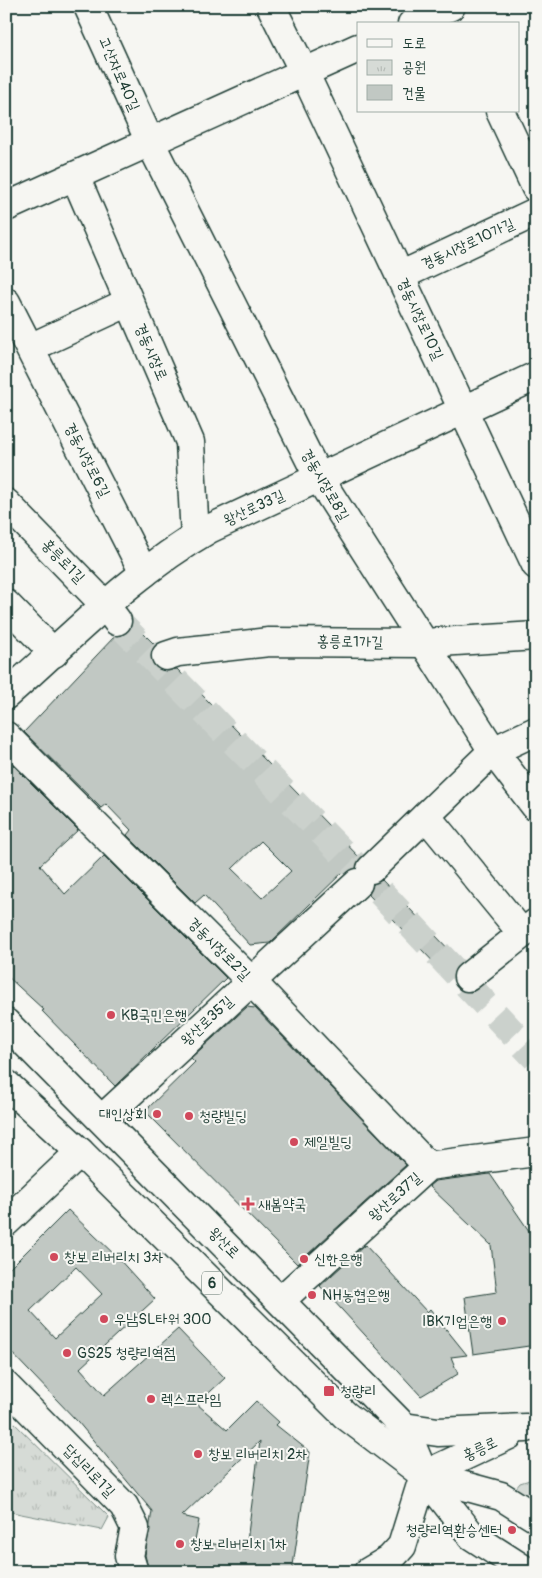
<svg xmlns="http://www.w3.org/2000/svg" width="542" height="1578" viewBox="0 0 542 1578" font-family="Pangolin,'Poor Story',sans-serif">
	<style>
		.green { fill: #d6dbd6; stroke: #7a8c85 }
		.park { fill: url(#park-tufts); stroke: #7a8c85 }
		.building { fill: #c1c8c3; stroke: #1f3d34; fill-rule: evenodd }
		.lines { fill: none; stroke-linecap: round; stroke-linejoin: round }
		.minor-tunnel { stroke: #cbd1cc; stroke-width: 28; stroke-dasharray: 28 14; stroke-linecap: butt }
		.minor-casing { stroke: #1f3d34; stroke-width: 31 }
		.major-casing { stroke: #1f3d34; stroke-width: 31 }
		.minor { stroke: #f6f6f2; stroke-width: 28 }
		.major { stroke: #f6f6f2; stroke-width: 28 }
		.poi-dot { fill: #d1495b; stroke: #f6f6f2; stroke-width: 2 }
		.labels { text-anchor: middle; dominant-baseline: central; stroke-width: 4; stroke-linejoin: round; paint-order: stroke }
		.shield { fill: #f6f6f2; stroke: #60746d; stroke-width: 1 }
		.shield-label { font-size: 14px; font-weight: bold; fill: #1f3d34 }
		.street-label { font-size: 15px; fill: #1f3d34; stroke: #f6f6f2 }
		.poi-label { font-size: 15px; fill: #1f3d34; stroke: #f6f6f2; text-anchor: start }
	</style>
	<defs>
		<pattern id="park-tufts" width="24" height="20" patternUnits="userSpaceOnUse" patternTransform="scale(1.25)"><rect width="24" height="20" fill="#d6dbd6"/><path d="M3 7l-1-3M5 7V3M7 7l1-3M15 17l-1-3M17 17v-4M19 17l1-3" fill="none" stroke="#b7bdb8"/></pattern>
	</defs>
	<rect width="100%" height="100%" fill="#f6f6f2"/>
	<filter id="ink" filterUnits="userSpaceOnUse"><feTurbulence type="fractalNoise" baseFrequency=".02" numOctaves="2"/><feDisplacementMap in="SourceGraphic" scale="10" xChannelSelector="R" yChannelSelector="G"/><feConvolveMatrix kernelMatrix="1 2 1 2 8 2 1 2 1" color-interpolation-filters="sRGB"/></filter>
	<g filter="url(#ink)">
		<path class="green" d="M536,1478V1504L517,1493L516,1488L520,1483Z"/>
		<path class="park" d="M6,1415L109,1517L102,1530L6,1511Z"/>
		<g class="building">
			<path d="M132,622L155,645L151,653V661L155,667L163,671L177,669L360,858L356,868L347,872L345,870L270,943L250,945L204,895L195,903L127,835L131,830L106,804L101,808L24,732L115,636L127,633ZM261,841L291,871L262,898L232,869Z"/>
			<path d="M6,758L78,830L40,865L65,894L104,856L226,978L115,1086L42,1011L44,1010L6,975Z"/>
			<path d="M382,880L459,960L445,974L369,895L373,884Z"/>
			<path d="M247,1007L255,1008L406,1165L297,1264L145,1111L195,1062L191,1058Z"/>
			<path d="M490,1174L536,1241V1345L473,1354L465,1297L497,1292L491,1245L429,1186L435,1181Z"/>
			<path d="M68,1210L117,1257L155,1299L80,1368L104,1395L178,1329L225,1378L197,1404L227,1430L256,1401L279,1422L276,1425L310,1452L292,1572H149L145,1555L152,1511L78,1422L6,1347V1272ZM76,1267L102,1294L55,1338L30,1311ZM260,1441L246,1549L195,1541L199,1520L182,1516Z"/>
			<path d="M365,1245L427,1312L430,1309L467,1355L451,1357L458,1374L421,1396L320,1286Z"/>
		</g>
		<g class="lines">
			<path class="minor-tunnel" d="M117,621L364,875L536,1058"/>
			<defs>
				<g id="minor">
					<path d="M88,6L150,142L319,478L493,751L536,807"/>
					<path d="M271,6L304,72L536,565"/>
					<path d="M412,24L451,6"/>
					<path d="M500,111L536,188"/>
					<path d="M75,176L190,442L195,537"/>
					<path d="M6,207L358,48"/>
					<path d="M400,276L536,212"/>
					<path d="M6,302L144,573"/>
					<path d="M30,348L129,302"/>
					<path d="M6,503L104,604L117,621"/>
					<path d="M6,604L54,653"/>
					<path d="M166,656L178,652L269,642L424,643L536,636"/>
					<path d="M6,695C72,637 132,573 209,529L536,376"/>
					<path d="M6,736L251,981L428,1166"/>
					<path d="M426,816L522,933"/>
					<path d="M371,869L493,751L536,731"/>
					<path d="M468,977L536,923"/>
					<path d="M102,1119L358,883"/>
					<path d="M6,1222L80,1152"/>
					<path d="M281,1300L428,1166L536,1152"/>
					<path d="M6,1386L124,1506L135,1528L129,1556L134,1572"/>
					<path d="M368,1572L390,1559L402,1546L424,1475"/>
				</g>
				<g id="major">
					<path d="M6,1023L404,1427L424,1475L472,1536L528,1572"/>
					<path d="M6,1084L80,1152L345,1415L424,1475L501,1496L536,1518"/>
					<path d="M404,1427L438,1432L526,1428"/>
					<path d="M424,1475L509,1435"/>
				</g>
			</defs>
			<use href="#minor" class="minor-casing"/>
			<use href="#major" class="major-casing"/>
			<use href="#minor" class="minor"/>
			<use href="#major" class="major"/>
		</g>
	</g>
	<g class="poi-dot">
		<circle cx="111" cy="1015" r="5"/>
		<circle cx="157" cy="1114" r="5"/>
		<circle cx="189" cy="1116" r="5"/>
		<circle cx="294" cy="1142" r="5"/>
		<path d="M245.5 1196.5h5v5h5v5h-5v5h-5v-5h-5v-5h5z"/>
		<circle cx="54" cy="1257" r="5"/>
		<circle cx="304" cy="1259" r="5"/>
		<circle cx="312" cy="1295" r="5"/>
		<circle cx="104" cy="1319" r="5"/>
		<circle cx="502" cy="1321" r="5"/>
		<circle cx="67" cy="1353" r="5"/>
		<rect x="323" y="1385" width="12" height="12" rx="2.5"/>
		<circle cx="151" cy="1399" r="5"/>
		<circle cx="198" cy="1454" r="5"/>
		<circle cx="512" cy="1530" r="5"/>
		<circle cx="180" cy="1544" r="5"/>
	</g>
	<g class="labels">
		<rect class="shield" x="202" y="1271.5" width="20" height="23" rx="4"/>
		<g class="shield-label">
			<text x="212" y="1283">6</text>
		</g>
		<g class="street-label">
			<text transform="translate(119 74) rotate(66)">고산자로40길</text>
			<text transform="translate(468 244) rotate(-25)">경동시장로10가길</text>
			<text transform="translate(420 319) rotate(65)">경동시장로10길</text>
			<text transform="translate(151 352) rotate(67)">경동시장로</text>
			<text transform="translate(87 460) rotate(63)">경동시장로6길</text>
			<text transform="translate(325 485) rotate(60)">경동시장로8길</text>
			<text transform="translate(254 508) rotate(-25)">왕산로33길</text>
			<text transform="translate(63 561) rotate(46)">홍릉로1길</text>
			<text transform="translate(350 642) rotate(1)">홍릉로1가길</text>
			<text transform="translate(219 949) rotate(45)">경동시장로2길</text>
			<text transform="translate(207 1021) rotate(-43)">왕산로35길</text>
			<text transform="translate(395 1197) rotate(-42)">왕산로37길</text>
			<text transform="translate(224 1243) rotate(45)">왕산로</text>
			<text transform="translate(480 1449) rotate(-25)">홍릉로</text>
			<text transform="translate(89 1471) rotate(46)">답십리로1길</text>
		</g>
		<g class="poi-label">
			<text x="121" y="1015">KB국민은행</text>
			<text x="147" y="1114" text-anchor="end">대인상회</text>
			<text x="199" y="1116">청량빌딩</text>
			<text x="304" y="1142">제일빌딩</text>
			<text x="258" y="1204">새봄약국</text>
			<text x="64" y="1257">창보 리버리치 3차</text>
			<text x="314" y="1259">신한은행</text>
			<text x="322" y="1295">NH농협은행</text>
			<text x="114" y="1319">우남SL타워 300</text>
			<text x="492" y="1321" text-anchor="end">IBK기업은행</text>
			<text x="77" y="1353">GS25 청량리역점</text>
			<text x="340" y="1391">청량리</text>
			<text x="161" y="1399">렉스프라임</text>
			<text x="208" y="1454">창보 리버리치 2차</text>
			<text x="502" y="1530" text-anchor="end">청량리역환승센터</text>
			<text x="190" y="1544">창보 리버리치 1차</text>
		</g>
	</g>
	<rect width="542" height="1578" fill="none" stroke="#f6f6f2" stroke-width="25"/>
	<rect x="12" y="12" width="517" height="1553" fill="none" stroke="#1f3d34" stroke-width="2" filter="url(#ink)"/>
	<rect x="357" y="22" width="162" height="90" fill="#f6f6f2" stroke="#a0aca6"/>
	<rect x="367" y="39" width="25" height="8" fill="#f6f6f2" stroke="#a0aca6"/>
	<text x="402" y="48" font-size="15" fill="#1f3d34">도로</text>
	<rect x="367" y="60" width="25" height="15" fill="url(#park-tufts)" stroke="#a0aca6"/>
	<text x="402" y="72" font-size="15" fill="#1f3d34">공원</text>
	<rect x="367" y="85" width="25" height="15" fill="#c1c8c3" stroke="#a0aca6"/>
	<text x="402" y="98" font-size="15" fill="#1f3d34">건물</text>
</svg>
